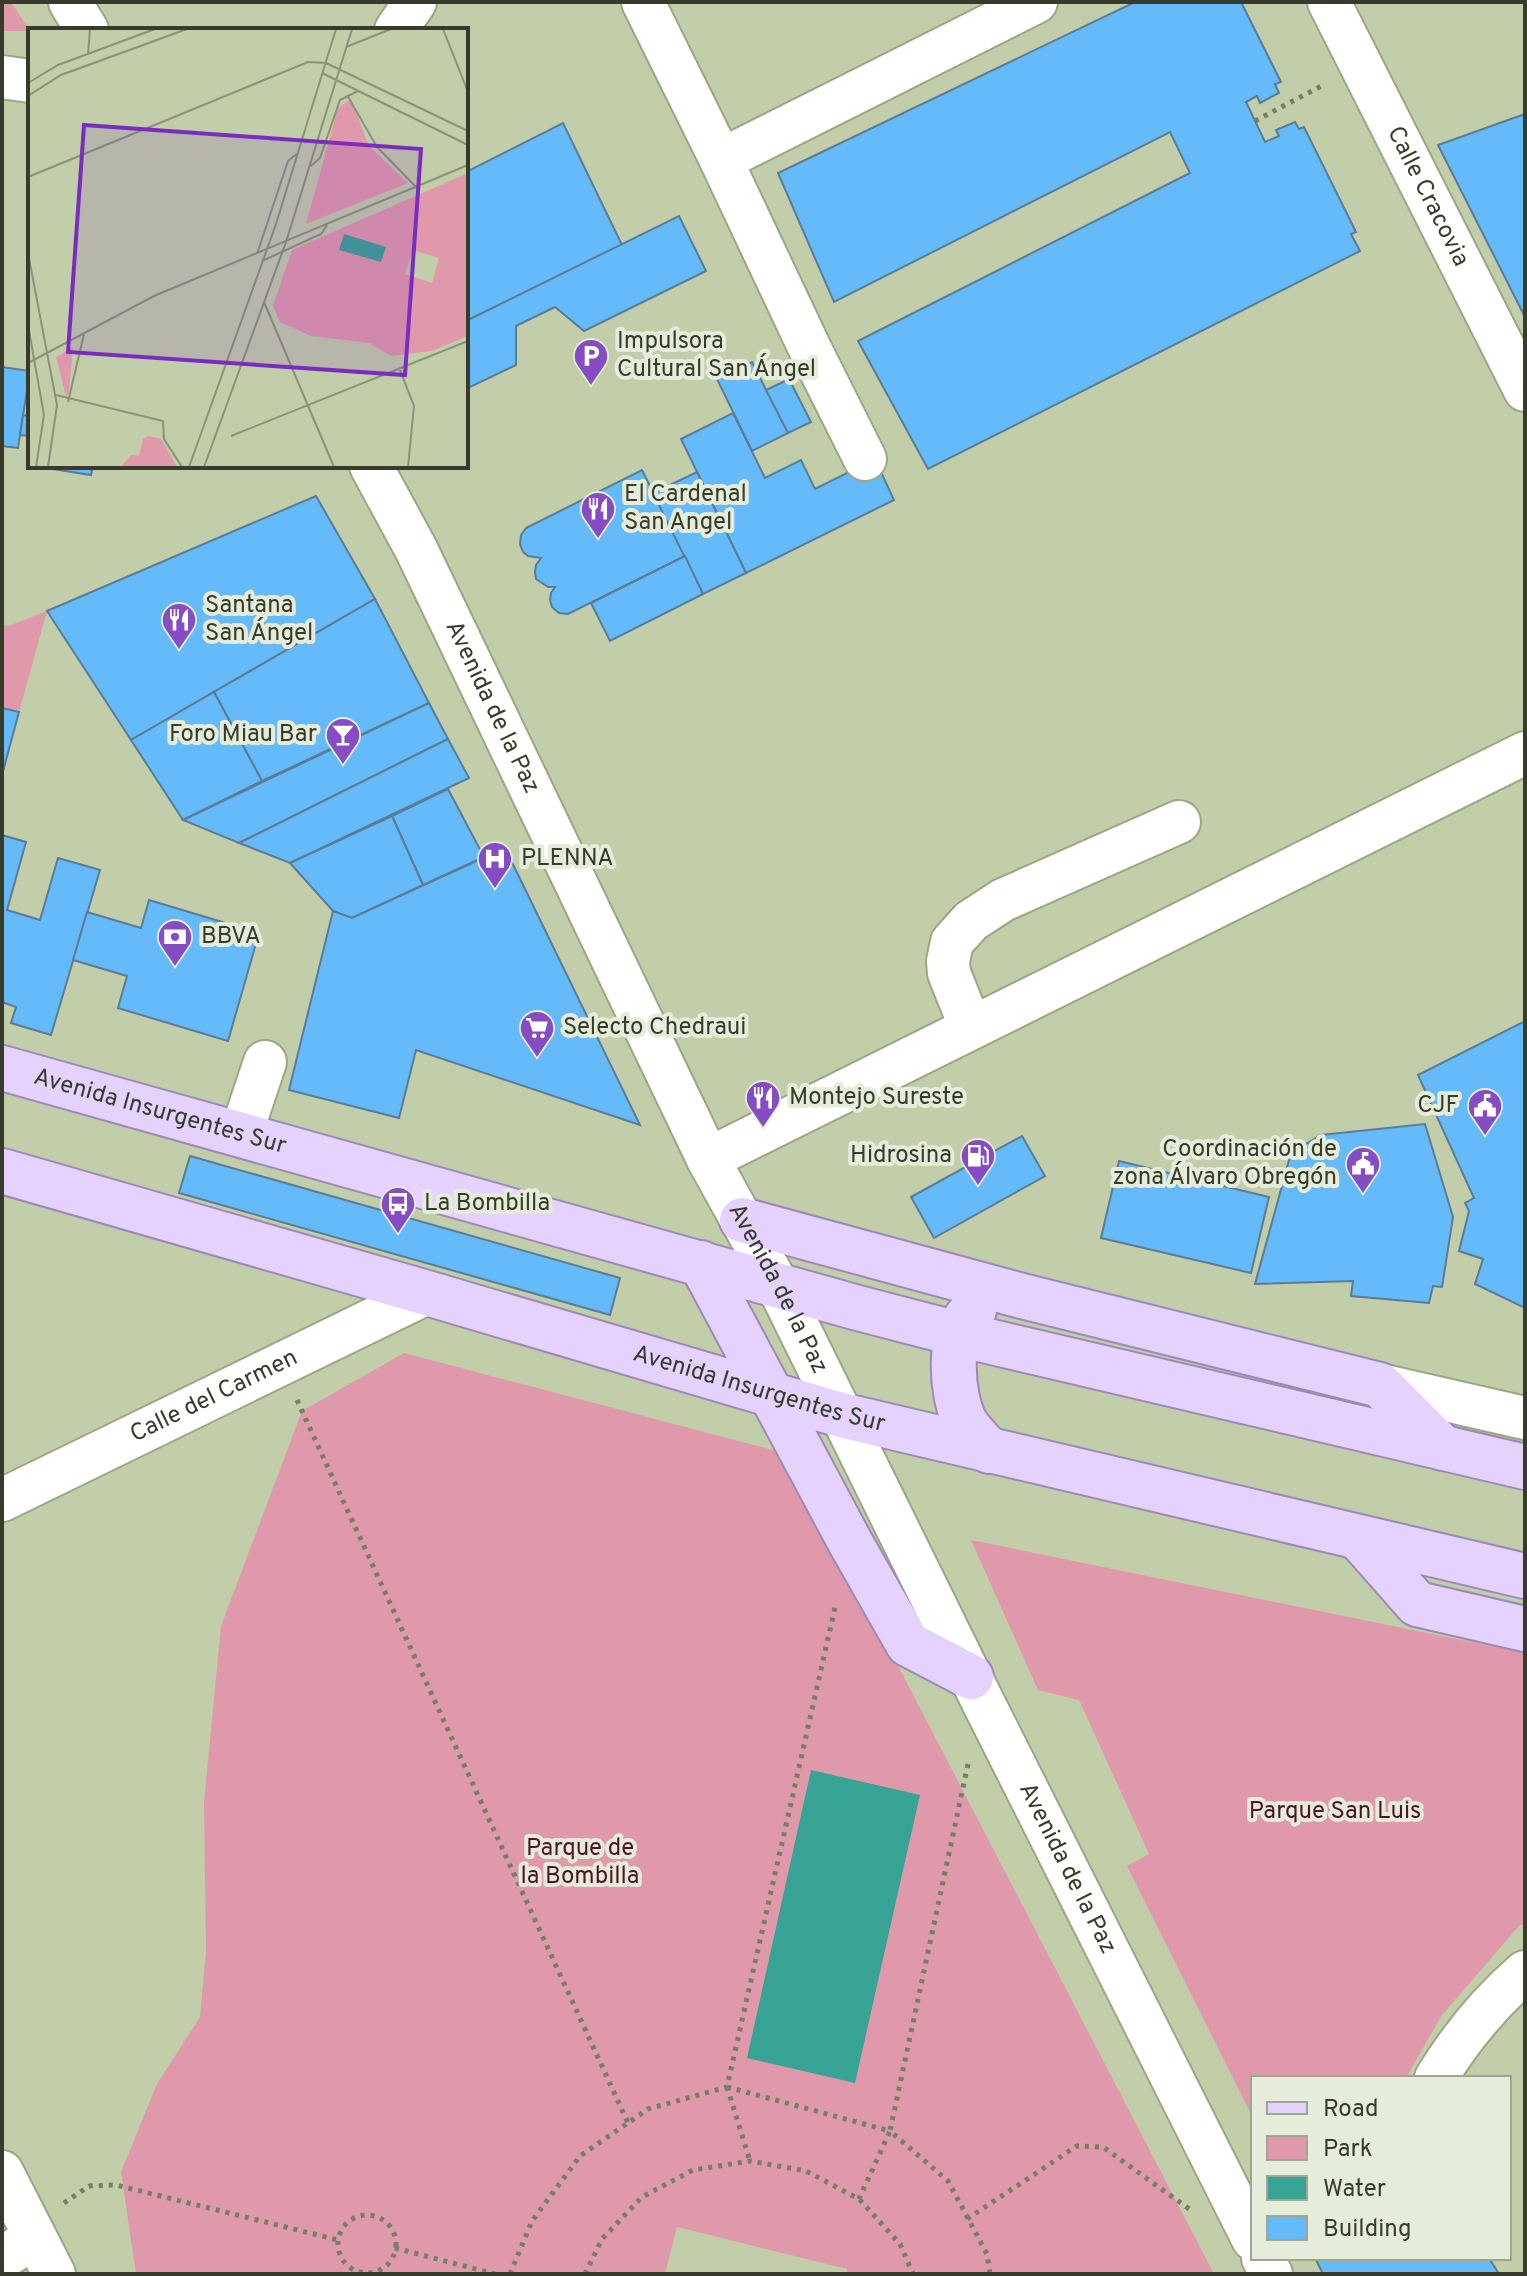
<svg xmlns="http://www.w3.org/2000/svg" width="1527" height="2276" viewBox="0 0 1527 2276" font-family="Overpass,sans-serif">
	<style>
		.green { fill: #e099ab }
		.water { fill: #37a394 }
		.building { fill: #65bbfa; stroke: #5c7b94; stroke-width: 2 }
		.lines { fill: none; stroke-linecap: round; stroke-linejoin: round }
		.minor-casing { stroke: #9ba783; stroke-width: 46 }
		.major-casing { stroke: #9c8ab5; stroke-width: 48 }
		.path { stroke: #767e65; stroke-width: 5; stroke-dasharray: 4 6; stroke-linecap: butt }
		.minor { stroke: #fff; stroke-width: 42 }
		.major { stroke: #e5d2ff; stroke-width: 44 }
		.labels { text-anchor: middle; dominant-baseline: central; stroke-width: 8; stroke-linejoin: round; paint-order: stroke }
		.street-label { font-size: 24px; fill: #363b2c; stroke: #e5ecd9 }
		.poi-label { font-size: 24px; fill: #363b2c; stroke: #e5ecd9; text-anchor: start }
		.park-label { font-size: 24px; fill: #4f1228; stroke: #e5ecd9 }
		.inset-road { fill: none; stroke: #899377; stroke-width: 2 }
		.view { fill: #7b2cbf; fill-opacity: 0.15; stroke: #7b2cbf; stroke-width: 4 }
		.inset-edge { fill: none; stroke: #363b2c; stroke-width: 4 }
	</style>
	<rect width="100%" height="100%" fill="#c1cea9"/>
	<g class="green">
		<path d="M2,2H11L30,31H2Z"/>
		<path d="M47,611L19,712L2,708V625L9,626Z"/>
		<path d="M404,1353L788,1454L1214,2274H847V2269L677,2227L665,2274H136L121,2172L157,2084L200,2017L206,1952L204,1803L221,1626L302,1411Z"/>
		<path d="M971,1540L1525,1653V1923L1519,1926L1442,2015L1406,2078H1253V2118L1127,1866L1149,1854L1079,1700L1038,1690Z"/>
	</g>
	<path class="water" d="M811,1770L920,1795L855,2083L747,2058Z"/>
	<g class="building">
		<path d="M1135,2H1241L1281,82L1275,84L1279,93L1260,103L1257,96L1246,102L1265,142L1279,136L1276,130L1295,122L1299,129L1304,127L1356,232L1351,234L1360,251L928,469L858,341L1190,173L1170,132L834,302L778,173Z"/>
		<path d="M1525,114V317L1438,145Z"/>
		<path d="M563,123L622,245L466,321V172Z"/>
		<path d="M679,216L706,271L584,331L555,307L516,326V365L466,389V321Z"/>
		<path d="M752,362L788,433L752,451L717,379Z"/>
		<path d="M2,367L30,371L18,448L2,446Z"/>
		<path d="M789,379L811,422L788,433L766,390Z"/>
		<path d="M733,413L765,478L801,460L815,489L875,459L894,500L746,573L681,439Z"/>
		<path d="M23,415L30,416V436L20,435Z"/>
		<path d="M34,466H93L91,475Z"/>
		<path d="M642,470L685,556L568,614L559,613L552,607L550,600L551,593L555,587H548L536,579L535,572L536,565L541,558L528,556L523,552L520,544L521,535L526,528Z"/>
		<path d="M697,472L746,573L703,594L653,493Z"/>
		<path d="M316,496L375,599L131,740L47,611Z"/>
		<path d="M685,556L703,594L610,641L591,603Z"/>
		<path d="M375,599L429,703L262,781L214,692Z"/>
		<path d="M214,692L262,781L183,820L131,740Z"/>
		<path d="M429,703L448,739L239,843L183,820Z"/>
		<path d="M2,708L19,712L2,775Z"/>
		<path d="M448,739L469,778L290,863L239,843Z"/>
		<path d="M448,789L484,857L423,885L392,816Z"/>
		<path d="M392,816L423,885L352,918L333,911L290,863Z"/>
		<path d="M2,835L26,842L7,910L40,920L58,858L100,870L51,1035L11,1023L16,1007L2,1002Z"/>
		<path d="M505,848L640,1125L416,1050L399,1118L289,1090L333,911L352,918Z"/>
		<path d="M149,900L259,933L228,1041L118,1008L127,976L73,960L87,912L141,928Z"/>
		<path d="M1525,1021V1308L1475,1284L1483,1259L1459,1251L1469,1211L1465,1203L1474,1198L1418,1075Z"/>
		<path d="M1425,1124L1453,1217L1442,1287L1433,1286L1429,1303L1351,1296L1353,1281L1255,1284L1291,1153L1321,1135Z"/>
		<path d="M1022,1136L1045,1176L934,1238L911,1197Z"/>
		<path d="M190,1156L620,1278L610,1315L179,1193Z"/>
		<path d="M1119,1161L1269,1197L1251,1273L1101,1238Z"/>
		<path d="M1315,2258H1489L1499,2274H1323Z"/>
	</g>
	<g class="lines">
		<defs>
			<g id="minor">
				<path d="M70,2L87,30"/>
				<path d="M643,2L721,160L1036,2"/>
				<path id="s1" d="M1329,2L1525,390"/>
				<path d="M396,30L415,2"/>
				<path d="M2,77L30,81"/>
				<path d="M721,160L811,351L865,459"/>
				<path id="s2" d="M371,466L416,549L708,1159L778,1286L982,1700L1253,2239"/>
				<path d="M971,1028L949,973L948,961L952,942L971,921L1003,900L1179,822"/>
				<path d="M241,1134L265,1062"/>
				<path d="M708,1159L1525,753"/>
				<path d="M1380,1385L1525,1418"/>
				<path id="s3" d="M2,1500L427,1293"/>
				<path d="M1436,2078C1460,2039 1490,2002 1525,1972"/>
				<path d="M2,2172L54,2274"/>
				<path d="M2,2258L35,2237"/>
				<path d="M1263,2258L1271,2274"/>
			</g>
			<g id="major">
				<path id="s4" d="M2,1068L858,1308L958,1334L1525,1467"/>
				<path id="s5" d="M2,1171L427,1293L841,1415L1525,1576"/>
				<path d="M742,1220L1022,1296L1380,1385L1443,1448"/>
				<path d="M701,1263L850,1542L908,1644L971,1677"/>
				<path d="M974,1310C946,1329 951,1395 965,1422C971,1432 982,1442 989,1451"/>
				<path d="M1358,1537L1417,1604L1525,1629"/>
			</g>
		</defs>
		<use href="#minor" class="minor-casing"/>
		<use href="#major" class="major-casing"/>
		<g class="path">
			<path d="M1255,121L1325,84"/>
			<path d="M297,1400L628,2123"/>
			<path d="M968,1764L890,2131L948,2181L987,2254L990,2274"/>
			<path d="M727,2087L890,2131L859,2199"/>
			<path d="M727,2087L750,2161"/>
			<path d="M64,2203L89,2186L116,2185L338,2240"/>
			<circle cx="367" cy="2244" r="29"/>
			<path d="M967,2219L1077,2146L1103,2147L1192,2211"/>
			<path d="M395,2248L495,2274"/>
			<path d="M510,2274L532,2221L580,2156L648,2109L727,2087L836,1603"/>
			<path d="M585,2274L602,2239L642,2197L693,2170L750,2161L806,2171L859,2199L900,2244L913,2274"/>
		</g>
		<use href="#minor" class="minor"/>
		<use href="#major" class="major"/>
	</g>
	<defs>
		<symbol id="parking-pin" viewBox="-11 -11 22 30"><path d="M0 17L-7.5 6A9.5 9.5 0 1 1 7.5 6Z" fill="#854cc3" stroke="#e5ecd9"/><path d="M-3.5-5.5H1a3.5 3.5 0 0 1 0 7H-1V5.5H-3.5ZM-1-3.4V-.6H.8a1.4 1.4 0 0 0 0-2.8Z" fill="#fff"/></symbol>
		<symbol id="restaurant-pin" viewBox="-11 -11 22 30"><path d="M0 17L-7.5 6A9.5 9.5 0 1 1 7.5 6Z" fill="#854cc3" stroke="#e5ecd9"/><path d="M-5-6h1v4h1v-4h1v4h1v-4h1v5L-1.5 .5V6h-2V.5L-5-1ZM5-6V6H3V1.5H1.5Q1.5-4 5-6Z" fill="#fff"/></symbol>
		<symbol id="bar-pin" viewBox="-11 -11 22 30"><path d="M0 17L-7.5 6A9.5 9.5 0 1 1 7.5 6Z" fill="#854cc3" stroke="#e5ecd9"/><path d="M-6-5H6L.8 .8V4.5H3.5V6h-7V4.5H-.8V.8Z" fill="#fff"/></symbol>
		<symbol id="hospital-pin" viewBox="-11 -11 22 30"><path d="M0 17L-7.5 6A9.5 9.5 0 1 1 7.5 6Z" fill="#854cc3" stroke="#e5ecd9"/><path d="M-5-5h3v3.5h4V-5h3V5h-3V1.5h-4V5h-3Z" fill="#fff"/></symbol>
		<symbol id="bank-pin" viewBox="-11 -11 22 30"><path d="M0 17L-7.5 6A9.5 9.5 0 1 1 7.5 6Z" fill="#854cc3" stroke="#e5ecd9"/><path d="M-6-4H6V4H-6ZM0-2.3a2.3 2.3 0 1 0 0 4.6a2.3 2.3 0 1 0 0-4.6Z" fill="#fff"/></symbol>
		<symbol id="supermarket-pin" viewBox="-11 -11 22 30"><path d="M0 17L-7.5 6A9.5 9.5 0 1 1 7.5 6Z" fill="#854cc3" stroke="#e5ecd9"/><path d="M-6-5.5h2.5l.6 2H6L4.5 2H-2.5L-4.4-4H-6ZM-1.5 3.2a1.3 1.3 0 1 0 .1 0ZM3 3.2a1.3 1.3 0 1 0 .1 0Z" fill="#fff"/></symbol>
		<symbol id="civic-pin" viewBox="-11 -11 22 30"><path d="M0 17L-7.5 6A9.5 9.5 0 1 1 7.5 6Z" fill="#854cc3" stroke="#e5ecd9"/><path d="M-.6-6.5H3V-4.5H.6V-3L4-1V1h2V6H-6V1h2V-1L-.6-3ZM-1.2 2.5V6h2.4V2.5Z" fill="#fff"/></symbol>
		<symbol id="fuel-pin" viewBox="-11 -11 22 30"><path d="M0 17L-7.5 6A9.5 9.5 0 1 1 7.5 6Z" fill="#854cc3" stroke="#e5ecd9"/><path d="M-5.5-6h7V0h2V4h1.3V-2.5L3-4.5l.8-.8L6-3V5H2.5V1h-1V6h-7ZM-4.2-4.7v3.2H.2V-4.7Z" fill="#fff"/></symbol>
		<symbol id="bus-pin" viewBox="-11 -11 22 30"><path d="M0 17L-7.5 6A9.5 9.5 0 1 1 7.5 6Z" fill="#854cc3" stroke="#e5ecd9"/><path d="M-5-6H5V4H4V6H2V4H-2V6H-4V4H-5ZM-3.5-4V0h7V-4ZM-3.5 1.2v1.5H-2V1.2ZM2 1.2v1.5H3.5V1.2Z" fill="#fff"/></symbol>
	</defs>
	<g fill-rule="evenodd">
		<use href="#parking-pin" x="571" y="336" width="40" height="54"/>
		<use href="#restaurant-pin" x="578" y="489" width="40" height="54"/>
		<use href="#restaurant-pin" x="159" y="600" width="40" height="54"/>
		<use href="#bar-pin" x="323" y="715" width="40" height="54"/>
		<use href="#hospital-pin" x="475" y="839" width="40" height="54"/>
		<use href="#bank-pin" x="155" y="917" width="40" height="54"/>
		<use href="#supermarket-pin" x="517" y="1008" width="40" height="54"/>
		<use href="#restaurant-pin" x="743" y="1078" width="40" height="54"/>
		<use href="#civic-pin" x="1465" y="1086" width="40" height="54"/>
		<use href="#fuel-pin" x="958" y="1136" width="40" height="54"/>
		<use href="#civic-pin" x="1343" y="1144" width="40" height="54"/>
		<use href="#bus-pin" x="378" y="1184" width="40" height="54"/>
	</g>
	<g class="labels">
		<g class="street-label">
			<text stroke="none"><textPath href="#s1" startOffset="218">Calle Cracovia</textPath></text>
			<text stroke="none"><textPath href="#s2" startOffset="270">Avenida de la Paz</textPath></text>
			<text stroke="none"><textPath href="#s4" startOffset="164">Avenida Insurgentes Sur</textPath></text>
			<text stroke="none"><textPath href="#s2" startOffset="918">Avenida de la Paz</textPath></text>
			<text stroke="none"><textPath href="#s5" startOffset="788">Avenida Insurgentes Sur</textPath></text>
			<text stroke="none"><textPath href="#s3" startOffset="236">Calle del Carmen</textPath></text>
			<text stroke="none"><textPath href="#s2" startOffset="1566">Avenida de la Paz</textPath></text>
		</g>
		<g class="poi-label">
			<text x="617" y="342">Impulsora<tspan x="617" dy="28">Cultural San Ángel</tspan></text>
			<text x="624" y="495">El Cardenal<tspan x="624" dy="28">San Angel</tspan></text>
			<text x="205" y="606">Santana<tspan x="205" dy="28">San Ángel</tspan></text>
			<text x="317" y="735" text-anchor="end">Foro Miau Bar</text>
			<text x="521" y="859">PLENNA</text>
			<text x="201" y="937">BBVA</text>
			<text x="563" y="1028">Selecto Chedraui</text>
			<text x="789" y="1098">Montejo Sureste</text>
			<text x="1459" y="1106" text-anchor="end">CJF</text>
			<text x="1337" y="1150" text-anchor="end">Coordinación de<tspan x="1337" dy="28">zona Álvaro Obregón</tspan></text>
			<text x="952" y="1156" text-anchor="end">Hidrosina</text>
			<text x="424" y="1204">La Bombilla</text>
		</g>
		<g class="park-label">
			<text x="1335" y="1812">Parque San Luis</text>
			<text x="580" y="1849">Parque de<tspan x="580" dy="28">la Bombilla</tspan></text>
		</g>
	</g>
	<g transform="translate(28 28)">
		<rect width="440" height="440" fill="#c1cea9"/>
		<path d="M323,71L341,118L380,155L278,196L310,80ZM440,145V308L404,323L363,328L341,315L283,308L252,294L245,278L264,222ZM385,222L411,230L404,255L377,246ZM45,319L41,365L38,368L28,329ZM121,408L133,411L149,439H93L103,427L111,428L115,411Z" fill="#e099ab" fill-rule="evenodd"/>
		<path d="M316,206L358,219L353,234L311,222Z" fill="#37a394"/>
		<path class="inset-road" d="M415,1L440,64M318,19L363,1M60,26L62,1M298,35L440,103M294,45L440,117M0,55L30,37L127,1M319,67L349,119L389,160M0,68L33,47L159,1M283,138L292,130L312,72L330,63M0,149L280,34L298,35M0,225L29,377L20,439M229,226L260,133L270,125M234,233L293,206L299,197M236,274L306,439M0,297L16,387L8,439M0,335L126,268L440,137M372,342L386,378L380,439M28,367L135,393L136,411L154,439M40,374L56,306M203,408L440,313M161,439L248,196L308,1M176,439L258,214L324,1"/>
		<path class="view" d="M56,97L393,121L377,347L40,324Z"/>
		<rect width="440" height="440" class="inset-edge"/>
	</g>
	<rect width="1527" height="2276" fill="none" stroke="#363b2c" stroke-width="8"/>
	<rect x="1251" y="2076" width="260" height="184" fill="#e5ecd9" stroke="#9fa594" stroke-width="2"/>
	<rect x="1267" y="2102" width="40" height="12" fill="#e5d2ff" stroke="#9fa594" stroke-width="2"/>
	<text x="1323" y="2116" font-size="24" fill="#363b2c">Road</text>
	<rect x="1267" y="2136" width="40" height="24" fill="#e099ab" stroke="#9fa594" stroke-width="2"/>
	<text x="1323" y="2156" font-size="24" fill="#363b2c">Park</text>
	<rect x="1267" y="2176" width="40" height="24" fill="#37a394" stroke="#9fa594" stroke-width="2"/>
	<text x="1323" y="2196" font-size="24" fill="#363b2c">Water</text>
	<rect x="1267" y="2216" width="40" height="24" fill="#65bbfa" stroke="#9fa594" stroke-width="2"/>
	<text x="1323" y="2236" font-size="24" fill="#363b2c">Building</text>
</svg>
